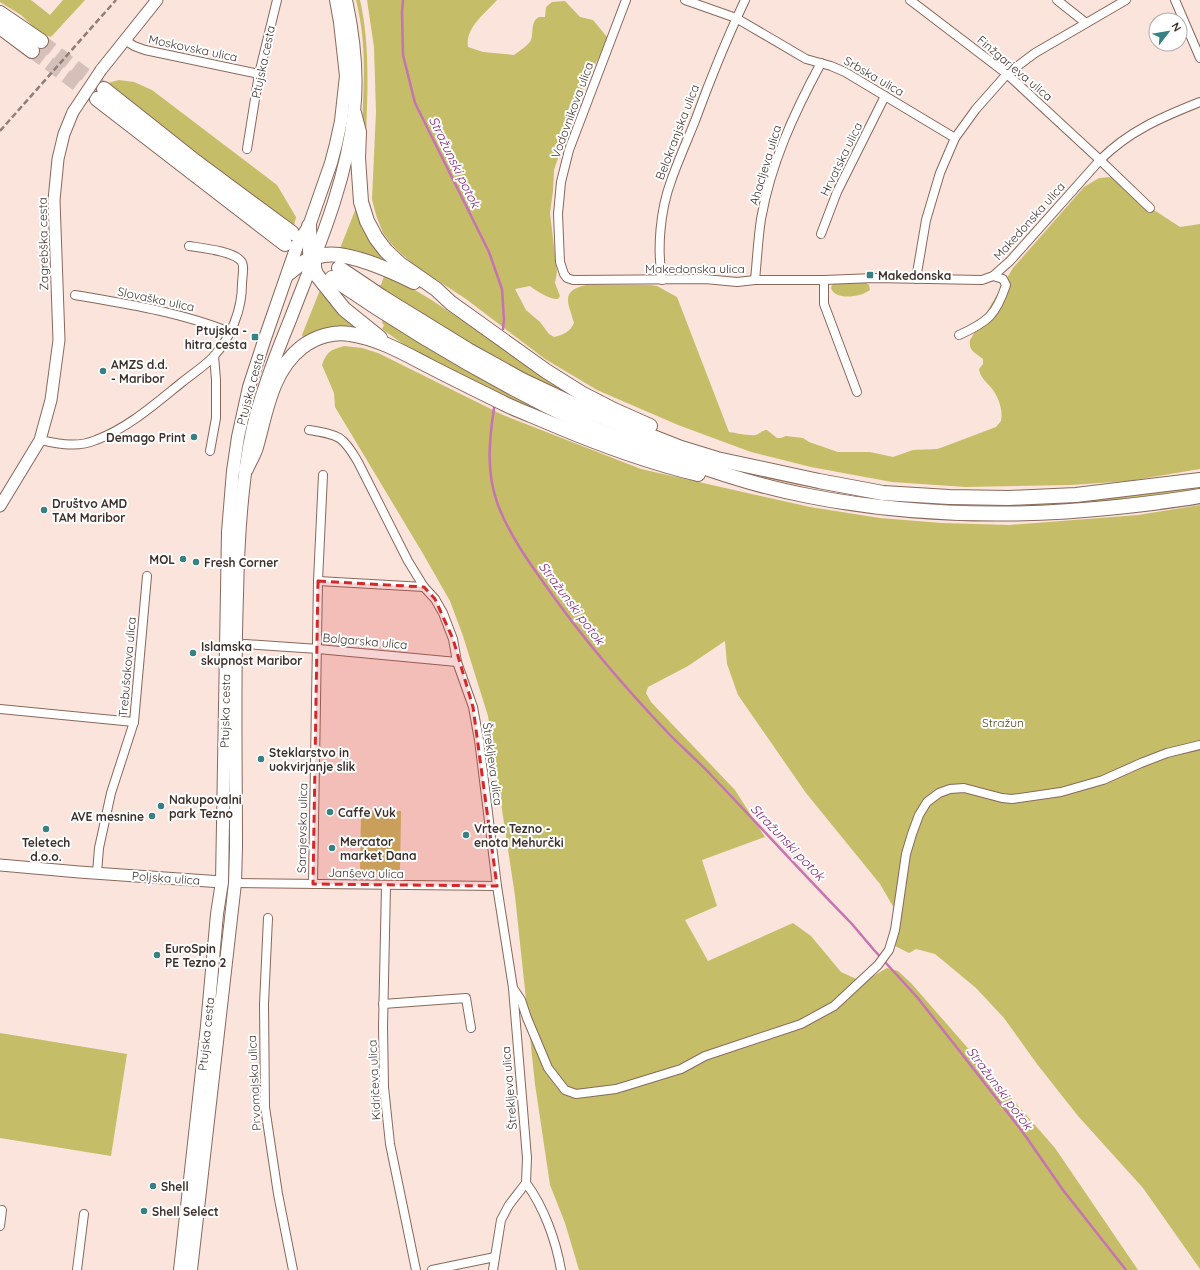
<svg xmlns="http://www.w3.org/2000/svg" width="1200" height="1270" viewBox="0 0 1200 1270" font-family="Quicksand,sans-serif">
	<style>
		.green { fill: #c6bd68 }
		.lines { fill: none; stroke-linecap: round; stroke-linejoin: round }
		.stream { stroke: #c674b1; stroke-width: 2.5 }
		.highway-tunnel { stroke: #d5c0b9; stroke-width: 14; stroke-dasharray: 14 7; stroke-linecap: butt }
		.street-casing { stroke: #89685c; stroke-width: 10 }
		.secondary-casing { stroke: #89685c; stroke-width: 13 }
		.primary-casing { stroke: #89685c; stroke-width: 14 }
		.highway-casing { stroke: #89685c; stroke-width: 16 }
		.street { stroke: #fff; stroke-width: 8 }
		.secondary { stroke: #fff; stroke-width: 11 }
		.primary { stroke: #fff; stroke-width: 12 }
		.highway { stroke: #fff; stroke-width: 14 }
		.rail { stroke: #907e78; stroke-width: 2.5; stroke-dasharray: 6 3; stroke-linecap: butt }
		.secondary-bridge-casing { stroke: #89685c; stroke-width: 13; stroke-linecap: butt }
		.secondary-bridge { stroke: #fff; stroke-width: 11 }
		.marked { fill: #d62828; fill-opacity: 0.2; stroke: #d62828; stroke-width: 3; stroke-dasharray: 8 5; stroke-linejoin: round }
		.poi-dot { fill: #388183; stroke: #fff; stroke-width: 1.5 }
		.labels { text-anchor: middle; dominant-baseline: central; stroke-width: 4; stroke-linejoin: round; paint-order: stroke }
		.street-label { font-size: 12px; fill: #3e302b; stroke: #fff }
		.poi-label { font-size: 12px; font-weight: bold; fill: #3e302b; stroke: #fff; text-anchor: start }
		.park-label { font-size: 12px; fill: #504c20; stroke: #fff }
		.water-label { font-size: 13px; font-style: italic; fill: #862473; stroke: #fff }
	</style>
	<rect width="100%" height="100%" fill="#fbe4dc"/>
	<g class="green">
		<path d="M0,0H31L50,15L63,0H85L51,37L40,33L21,15L0,2Z"/>
		<path d="M356,0H360C371,49 367,97 366,146C365,160 366,173 366,186C365,173 362,160 362,147C362,95 369,52 356,0Z"/>
		<path d="M367,0H497C486,13 465,27 468,47L483,52L514,55C519,51 528,46 531,40C534,32 530,22 539,17H545L546,7L552,2L565,1L580,17L593,20L607,37L601,53L578,99L554,170L553,191L550,213L557,272L555,283L560,296L558,299C551,300 536,291 530,286L515,289L526,310L540,322L549,334L554,337C563,335 570,332 574,323C569,304 559,291 586,285H650L657,286L677,297L729,432C737,433 748,436 756,435C760,434 762,430 767,430L777,438H781L786,436L803,438L809,442L838,452H870L893,457L913,450L937,449L943,447L996,427L1001,421C1003,410 999,399 993,390C988,383 980,378 979,369L983,364V359C976,353 968,351 970,340L1013,268L1084,187L1099,178L1110,177L1118,181L1131,195L1180,227L1200,224V469L1129,481L1071,485L965,487L892,482L811,467L751,452L678,425L597,390L545,359L466,299L414,265L394,247L383,233L376,215L372,199L376,112L374,47Z"/>
		<path d="M119,80L134,82L152,90L277,185L296,217L293,230L108,83Z"/>
		<path d="M358,203L397,267L339,251Z"/>
		<path d="M384,276L408,286L430,299L469,325L524,364L596,409L479,352L373,285H381Z"/>
		<path d="M865,282L869,285L870,290C861,297 835,301 831,288L832,285L836,283Z"/>
		<path d="M320,290L366,334L307,343L302,335Z"/>
		<path d="M383,319L554,414L543,413L501,394L413,351L382,329L384,325L382,323Z"/>
		<path d="M344,346L362,348L378,353L503,415L641,469L810,507L880,518L942,523L1009,525L1138,515L1200,505V1269L1143,1188L1078,1116L1037,1064L1004,1018L976,988L935,954L916,949L909,953L895,946L900,920L894,908L880,884L806,793L738,695L727,664L725,641L688,666L648,687L646,693L651,702L735,790L765,837L702,860L717,906L685,920L708,961L793,923L811,936L841,972L863,982L887,968L898,971L911,983L1055,1148L1138,1270H579L565,1223L550,1185L535,1084L515,896L488,716L463,636L450,601L422,552L335,407L334,393L322,365C327,351 331,350 344,346Z"/>
		<path d="M701,461L820,486L1097,499L1157,492L1200,485V489C1158,495 1116,502 1074,505C947,514 823,496 701,461Z"/>
		<path d="M361,811H401L400,873L360,872Z"/>
		<path d="M0,1033L127,1054L111,1156L0,1138Z"/>
	</g>
	<g class="lines">
		<g class="stream">
			<path d="M403,0L402,12L403,55L415,103L489,252L502,289L504,320L503,329"/>
			<path d="M494,408C489,441 486,473 498,505C509,534 528,561 546,586C583,639 626,689 671,736C684,749 698,761 711,775C758,824 804,875 852,924L874,950L917,997L958,1049L1022,1131L1063,1190L1126,1270"/>
		</g>
		<g class="highway-tunnel">
			<path d="M41,41L104,89"/>
			<path d="M32,51L97,99"/>
		</g>
		<defs>
			<g id="street">
				<path d="M626,0L569,150L561,182L558,214L560,262L564,274L567,278L573,280L705,279L737,282L755,280H824L874,278L982,280L993,276L1010,261L1100,160C1129,131 1162,117 1200,102"/>
				<path d="M685,0L736,18L806,59L831,66L845,72L955,138"/>
				<path d="M910,0L1007,74L1100,160L1150,208"/>
				<path d="M1057,0L1086,23"/>
				<path d="M1175,0L1200,58"/>
				<path d="M125,40L134,46L145,50L259,74"/>
				<path d="M247,149L259,74L277,0"/>
				<path d="M821,234L837,192L885,96"/>
				<path d="M916,279L926,220L940,173L955,138L976,109L1007,74L1035,53L1126,0"/>
				<path d="M662,280C657,248 660,211 671,181C678,161 687,141 695,121C710,80 726,40 745,0"/>
				<path d="M755,280C757,260 758,239 761,219C771,163 794,113 821,63"/>
				<path d="M824,280V304L857,392"/>
				<path d="M75,295C127,304 180,312 230,332"/>
				<path d="M959,335C988,322 996,315 1006,285L1003,279L993,276"/>
				<path d="M309,430C339,435 342,435 358,462L408,561L424,587L435,599L443,613L453,639L457,662L473,707L479,740L497,886L513,988L527,1158L526,1183L509,1205L501,1220L493,1270"/>
				<path d="M40,440C60,444 77,448 96,440C128,428 155,404 181,383C192,374 205,366 214,356C231,337 242,310 242,284C242,278 245,265 241,261C233,251 202,248 189,246"/>
				<path d="M210,451L216,418V380L214,356"/>
				<path d="M318,581L424,587"/>
				<path d="M245,644L318,649L457,662"/>
				<path d="M0,709L134,722"/>
				<path d="M97,873L99,848L111,793L134,722L147,576"/>
				<path d="M235,883L497,886"/>
				<path d="M313,884L318,581L323,475"/>
				<path d="M386,886L383,1027L384,1087L390,1144L416,1270"/>
				<path d="M268,918L264,1004L265,1107L278,1194L293,1270"/>
				<path d="M513,988L521,1000L527,1018L548,1068L565,1090L576,1094L616,1089L681,1069L705,1056L801,1024L834,1006L878,965L889,950L895,930L906,854L912,834L919,815L927,802L939,793L950,789L964,788L1002,798L1012,799L1061,792L1103,780L1141,763L1167,753L1200,745"/>
				<path d="M383,1004L466,998L471,1028"/>
				<path d="M526,1183C544,1207 556,1241 561,1270"/>
				<path d="M0,1226L2,1210"/>
				<path d="M77,1270L84,1214"/>
				<path d="M432,1270L495,1257"/>
			</g>
			<g id="secondary">
				<path d="M101,70L157,0"/>
				<path d="M0,506L40,440L51,400L59,340L54,200L58,159L64,134L73,112"/>
				<path d="M0,865L79,872L222,882"/>
			</g>
			<g id="primary">
				<path d="M180,1270L207,1026L217,914L222,882L228,532L233,471L238,437L249,387L264,341L298,243L309,226L331,163L336,144L341,121L346,76L340,22L336,0"/>
				<path d="M191,1270L235,883L236,848C236,764 234,679 237,595C238,539 241,481 253,427C262,390 276,354 290,320C316,252 346,185 354,112C358,75 354,37 346,0"/>
			</g>
			<g id="highway">
				<path d="M0,13L41,41"/>
				<path d="M0,27L32,51"/>
				<path d="M104,89L196,162L292,233"/>
				<path d="M97,99L285,244"/>
				<path d="M354,113L359,132L358,158L361,202L367,221L376,238L386,251L400,264L436,289L451,303L546,371L581,393L614,410L650,426"/>
				<path d="M309,226L310,252L314,257V268L316,274L344,309L380,338"/>
				<path d="M339,268L382,297L468,350L522,380L592,413L681,448L717,459L819,481L883,493L949,497L1009,498L1076,495L1200,480"/>
				<path d="M289,273C299,264 310,257 324,255C348,251 392,271 414,282"/>
				<path d="M332,278C411,332 494,381 580,422C602,433 626,440 649,448C701,467 754,486 809,496C911,516 1014,518 1117,507C1145,504 1173,501 1200,496"/>
				<path d="M246,469C249,462 254,454 256,447C266,412 271,371 302,347C315,337 334,331 350,334C378,338 404,353 429,366C454,379 479,391 505,404C520,411 536,417 552,424C599,444 648,462 698,474"/>
			</g>
		</defs>
		<use href="#street" class="street-casing"/>
		<use href="#secondary" class="secondary-casing"/>
		<use href="#primary" class="primary-casing"/>
		<use href="#highway" class="highway-casing"/>
		<use href="#street" class="street"/>
		<use href="#secondary" class="secondary"/>
		<use href="#primary" class="primary"/>
		<use href="#highway" class="highway"/>
		<path class="rail" d="M0,131L116,0"/>
		<defs>
			<path id="secondary-bridge" d="M73,112L101,70"/>
		</defs>
		<use href="#secondary-bridge" class="secondary-bridge-casing"/>
		<use href="#secondary-bridge" class="secondary-bridge"/>
	</g>
	<path class="marked" d="M318,581L424,587L435,599L453,639L473,707L497,886L313,884Z"/>
	<g class="poi-dot">
		<rect x="866" y="271" width="8" height="8" rx="2"/>
		<rect x="251" y="333" width="8" height="8" rx="2"/>
		<circle cx="103" cy="371" r="4"/>
		<circle cx="194" cy="437" r="4"/>
		<circle cx="44" cy="510" r="4"/>
		<circle cx="183" cy="559" r="4"/>
		<circle cx="196" cy="562" r="4"/>
		<circle cx="193" cy="653" r="4"/>
		<circle cx="261" cy="759" r="4"/>
		<circle cx="161" cy="806" r="4"/>
		<circle cx="330" cy="812" r="4"/>
		<circle cx="152" cy="816" r="4"/>
		<circle cx="46" cy="829" r="4"/>
		<circle cx="466" cy="835" r="4"/>
		<circle cx="332" cy="848" r="4"/>
		<circle cx="157" cy="955" r="4"/>
		<circle cx="153" cy="1186" r="4"/>
		<circle cx="144" cy="1211" r="4"/>
	</g>
	<g class="labels">
		<g class="street-label">
			<text transform="translate(193 48) rotate(12)">Moskovska ulica</text>
			<text transform="translate(263 62) rotate(-78)">Ptujska cesta</text>
			<text transform="translate(1015 68) rotate(40)">Finžgarjeva ulica</text>
			<text transform="translate(874 76) rotate(30)">Srbska ulica</text>
			<text transform="translate(572 110) rotate(-70)">Vodovnikova ulica</text>
			<text transform="translate(677 132) rotate(-69)">Belokranjska ulica</text>
			<text transform="translate(841 159) rotate(-64)">Hrvatska ulica</text>
			<text transform="translate(765 165) rotate(-73)">Ahacljeva ulica</text>
			<text transform="translate(1029 221) rotate(-48)">Makedonska ulica</text>
			<text transform="translate(43 244) rotate(-91)">Zagrebška cesta</text>
			<text x="695" y="268">Makedonska ulica</text>
			<text transform="translate(156 299) rotate(12)">Slovaška ulica</text>
			<text transform="translate(250 389) rotate(-75)">Ptujska cesta</text>
			<text transform="translate(365 641) rotate(5)">Bolgarska ulica</text>
			<text transform="translate(127 667) rotate(-85)">Trebušakova ulica</text>
			<text transform="translate(225 711) rotate(-89)">Ptujska cesta</text>
			<text transform="translate(493 764) rotate(82)">Štrekljeva ulica</text>
			<text transform="translate(302 828) rotate(-89)">Sarajevska ulica</text>
			<text transform="translate(366 873) rotate(1)">Janševa ulica</text>
			<text transform="translate(166 878) rotate(4)">Poljska ulica</text>
			<text transform="translate(206 1034) rotate(-84)">Ptujska cesta</text>
			<text transform="translate(374 1080) rotate(-93)">Kidričeva ulica</text>
			<text transform="translate(254 1083) rotate(-93)">Prvomajska ulica</text>
			<text transform="translate(509 1088) rotate(-95)">Štrekljeva ulica</text>
		</g>
		<g class="poi-label">
			<text x="878" y="275">Makedonska</text>
			<text x="247" y="330" text-anchor="end">Ptujska -<tspan x="247" dy="14">hitra cesta</tspan></text>
			<text x="111" y="364">AMZS d.d.<tspan x="111" dy="14">- Maribor</tspan></text>
			<text x="186" y="437" text-anchor="end">Demago Print</text>
			<text x="52" y="503">Društvo AMD<tspan x="52" dy="14">TAM Maribor</tspan></text>
			<text x="175" y="559" text-anchor="end">MOL</text>
			<text x="204" y="562">Fresh Corner</text>
			<text x="201" y="646">Islamska<tspan x="201" dy="14">skupnost Maribor</tspan></text>
			<text x="269" y="752">Steklarstvo in<tspan x="269" dy="14">uokvirjanje slik</tspan></text>
			<text x="169" y="799">Nakupovalni<tspan x="169" dy="14">park Tezno</tspan></text>
			<text x="338" y="812">Caffe Vuk</text>
			<text x="144" y="816" text-anchor="end">AVE mesnine</text>
			<text x="474" y="828">Vrtec Tezno -<tspan x="474" dy="14">enota Mehurčki</tspan></text>
			<text x="340" y="841">Mercator<tspan x="340" dy="14">market Dana</tspan></text>
			<text x="46" y="842" text-anchor="middle">Teletech<tspan x="46" dy="14">d.o.o.</tspan></text>
			<text x="165" y="948">EuroSpin<tspan x="165" dy="14">PE Tezno 2</tspan></text>
			<text x="161" y="1186">Shell</text>
			<text x="152" y="1211">Shell Select</text>
		</g>
		<g class="park-label">
			<text x="1003" y="722">Stražun</text>
		</g>
		<g class="water-label">
			<text transform="translate(455 162) rotate(64)">Stražunski potok</text>
			<text transform="translate(572 603) rotate(53)">Stražunski potok</text>
			<text transform="translate(788 842) rotate(46)">Stražunski potok</text>
			<text transform="translate(1000 1088) rotate(53)">Stražunski potok</text>
		</g>
	</g>
	<g transform="translate(1168 32) rotate(59)"><circle r="19" fill="#ffffff" stroke="#b2acaa"/>
	<path d="M0-3L7 15L0 10L-7 15Z" fill="#388183"/>
	<text y="-6" font-size="11" font-weight="bold" text-anchor="middle" fill="#3e302b">N</text>
	</g>
</svg>
